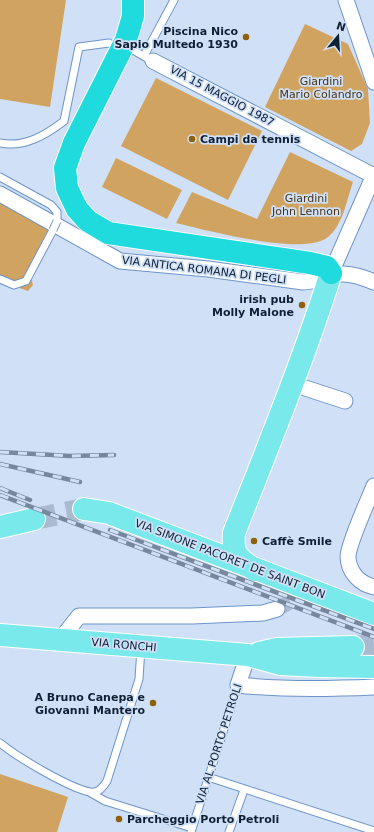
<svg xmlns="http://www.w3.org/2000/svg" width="374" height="832" viewBox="0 0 374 832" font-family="'DejaVu Sans',sans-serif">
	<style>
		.green { fill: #d1a360 }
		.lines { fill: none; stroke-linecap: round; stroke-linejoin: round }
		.street-tunnel { stroke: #aabad0; stroke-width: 15; stroke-dasharray: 15 8; stroke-linecap: butt }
		.primary-tunnel { stroke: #aabad0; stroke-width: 22; stroke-dasharray: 22 11; stroke-linecap: butt }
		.lane-casing { stroke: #6d94c8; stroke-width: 9 }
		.street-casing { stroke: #6d94c8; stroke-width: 17 }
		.primary-casing { stroke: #fff; stroke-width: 24 }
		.highway-casing { stroke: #fff; stroke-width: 24 }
		.lane { stroke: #fff; stroke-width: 7 }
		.street { stroke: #fff; stroke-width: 15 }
		.primary { stroke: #79e9eb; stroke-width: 22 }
		.highway { stroke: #1fdbdd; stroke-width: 22 }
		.rail-casing { stroke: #77879d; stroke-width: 4.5 }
		.rail { stroke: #d0e0f7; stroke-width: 3; stroke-dasharray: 9; stroke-linecap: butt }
		.lane-bridge-casing { stroke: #6d94c8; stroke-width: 9; stroke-linecap: butt }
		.highway-bridge-casing { stroke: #fff; stroke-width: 24; stroke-linecap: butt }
		.lane-bridge { stroke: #fff; stroke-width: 7 }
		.highway-bridge { stroke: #1fdbdd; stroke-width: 22 }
		.poi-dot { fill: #8e6109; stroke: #d0e0f7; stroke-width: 1.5 }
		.labels { text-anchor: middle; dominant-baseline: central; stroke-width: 3.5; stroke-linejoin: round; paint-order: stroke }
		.poi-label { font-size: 11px; font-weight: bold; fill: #102034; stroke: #d0e0f7; text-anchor: end }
		.park-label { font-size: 11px; fill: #473313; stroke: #d0e0f7 }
		.street-label { font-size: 11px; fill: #102034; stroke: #d0e0f7 }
	</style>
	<rect width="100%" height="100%" fill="#d0e0f7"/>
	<g class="green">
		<path d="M0,0H66L50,107L0,99Z"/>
		<path d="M305,24L348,44L368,89L370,123L362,144L351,151L265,107Z"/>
		<path d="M156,78L262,131L228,200L121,146Z"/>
		<path d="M290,152L353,182C347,199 343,225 328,237C305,257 206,230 176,223L192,192L257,219Z"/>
		<path d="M116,158L182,190L167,219L102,187Z"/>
		<path d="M0,200L47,225L52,214L62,220L31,277L33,285L28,291L0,281Z"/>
		<path d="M0,774L68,797L57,832H0Z"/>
	</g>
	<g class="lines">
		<path class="street-tunnel" d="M277,609L310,591"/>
		<g class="primary-tunnel">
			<path d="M34,519L84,509"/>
			<path d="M353,647L374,645"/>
		</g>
		<defs>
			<g id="lane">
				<path d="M133,50L147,58"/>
				<path d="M144,56L174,0"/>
				<path d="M0,143C24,148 46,135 64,121L79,47L109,43"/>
				<path d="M0,177L51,205L57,212V221"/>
				<path d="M0,279L14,285L26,281L53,230"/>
				<path d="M0,743C17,757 69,788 90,792C98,794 103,787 107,781L139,679L141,648"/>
				<path d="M208,777L374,831"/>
				<path d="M91,793L105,801L192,828"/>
				<path d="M191,832L238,685"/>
				<path d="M229,832L244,790"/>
			</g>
			<g id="street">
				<path d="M346,0L374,82"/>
				<path d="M153,61L374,176"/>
				<path d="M0,194L120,261L208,269L303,282C317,282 329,274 343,274C354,274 364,278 374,282"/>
				<path d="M331,273L374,175"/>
				<path d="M293,384L345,401"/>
				<path d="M374,486C368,501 349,542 348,556C348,572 360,584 374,587"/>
				<path d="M60,640L79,616H192L263,613L277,609"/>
				<path d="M248,655L238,685C283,690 329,689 374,687"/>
			</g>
			<g id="primary">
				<path d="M84,509L109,513L374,614"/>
				<path d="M0,527L34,519"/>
				<path d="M255,570C238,558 232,555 234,533C268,447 303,361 331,273"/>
				<path d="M0,635L248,655L280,664L319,666L374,667"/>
				<path d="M259,653L277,649L353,647"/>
			</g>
			<g id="highway">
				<path d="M126,40L133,16V0"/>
				<path d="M74,143L65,168L67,188L77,209L88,221L108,233L310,263L327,267L331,273"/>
			</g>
		</defs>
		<use href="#lane" class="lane-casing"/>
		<use href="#street" class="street-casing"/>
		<use href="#primary" class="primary-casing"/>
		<use href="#highway" class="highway-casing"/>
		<use href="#lane" class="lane"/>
		<use href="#street" class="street"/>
		<use href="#primary" class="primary"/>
		<use href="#highway" class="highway"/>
		<defs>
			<g id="rail">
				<path d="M0,452L70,456L114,455"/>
				<path d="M0,464L80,482"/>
				<path d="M0,488L30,500"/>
				<path d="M0,495L374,637"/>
				<path d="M110,530L374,629"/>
			</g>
		</defs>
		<use href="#rail" class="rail-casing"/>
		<use href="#rail" class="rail"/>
		<defs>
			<path id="lane-bridge" d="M53,230L57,221"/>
			<path id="highway-bridge" d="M74,143L126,40"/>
		</defs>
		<use href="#lane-bridge" class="lane-bridge-casing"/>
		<use href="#highway-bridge" class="highway-bridge-casing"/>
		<use href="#lane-bridge" class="lane-bridge"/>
		<use href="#highway-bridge" class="highway-bridge"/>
	</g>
	<g class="poi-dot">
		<circle cx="246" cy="37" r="4"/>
		<circle cx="192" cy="139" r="4"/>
		<circle cx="302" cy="305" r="4"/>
		<circle cx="254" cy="541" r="4"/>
		<circle cx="153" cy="703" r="4"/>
		<circle cx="119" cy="819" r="4"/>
	</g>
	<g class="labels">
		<g class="poi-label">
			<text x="238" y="31">Piscina Nico<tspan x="238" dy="13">Sapio Multedo 1930</tspan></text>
			<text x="200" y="139" text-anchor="start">Campi da tennis</text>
			<text x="294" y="299">irish pub<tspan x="294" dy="13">Molly Malone</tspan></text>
			<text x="262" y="541" text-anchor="start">Caffè Smile</text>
			<text x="145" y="697">A Bruno Canepa e<tspan x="145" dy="13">Giovanni Mantero</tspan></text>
			<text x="127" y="819" text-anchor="start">Parcheggio Porto Petroli</text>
		</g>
		<g class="park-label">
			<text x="321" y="81">Giardini<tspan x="321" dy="13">Mario Colandro</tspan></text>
			<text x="306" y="198">Giardini<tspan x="306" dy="13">John Lennon</tspan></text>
		</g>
		<g class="street-label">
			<text transform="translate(222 96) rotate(28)">VIA 15 MAGGIO 1987</text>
			<text transform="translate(204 270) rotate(7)">VIA ANTICA ROMANA DI PEGLI</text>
			<text transform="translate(230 559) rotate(21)">VIA SIMONE PACORET DE SAINT BON</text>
			<text transform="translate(124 645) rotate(5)">VIA RONCHI</text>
			<text transform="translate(219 744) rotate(-72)">VIA AL PORTO PETROLI</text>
		</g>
	</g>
	<g transform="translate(338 36) rotate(18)" stroke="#d0e0f7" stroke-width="3" paint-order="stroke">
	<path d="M0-3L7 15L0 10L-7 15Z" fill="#102034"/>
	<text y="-6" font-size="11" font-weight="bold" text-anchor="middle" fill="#102034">N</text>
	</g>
</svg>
